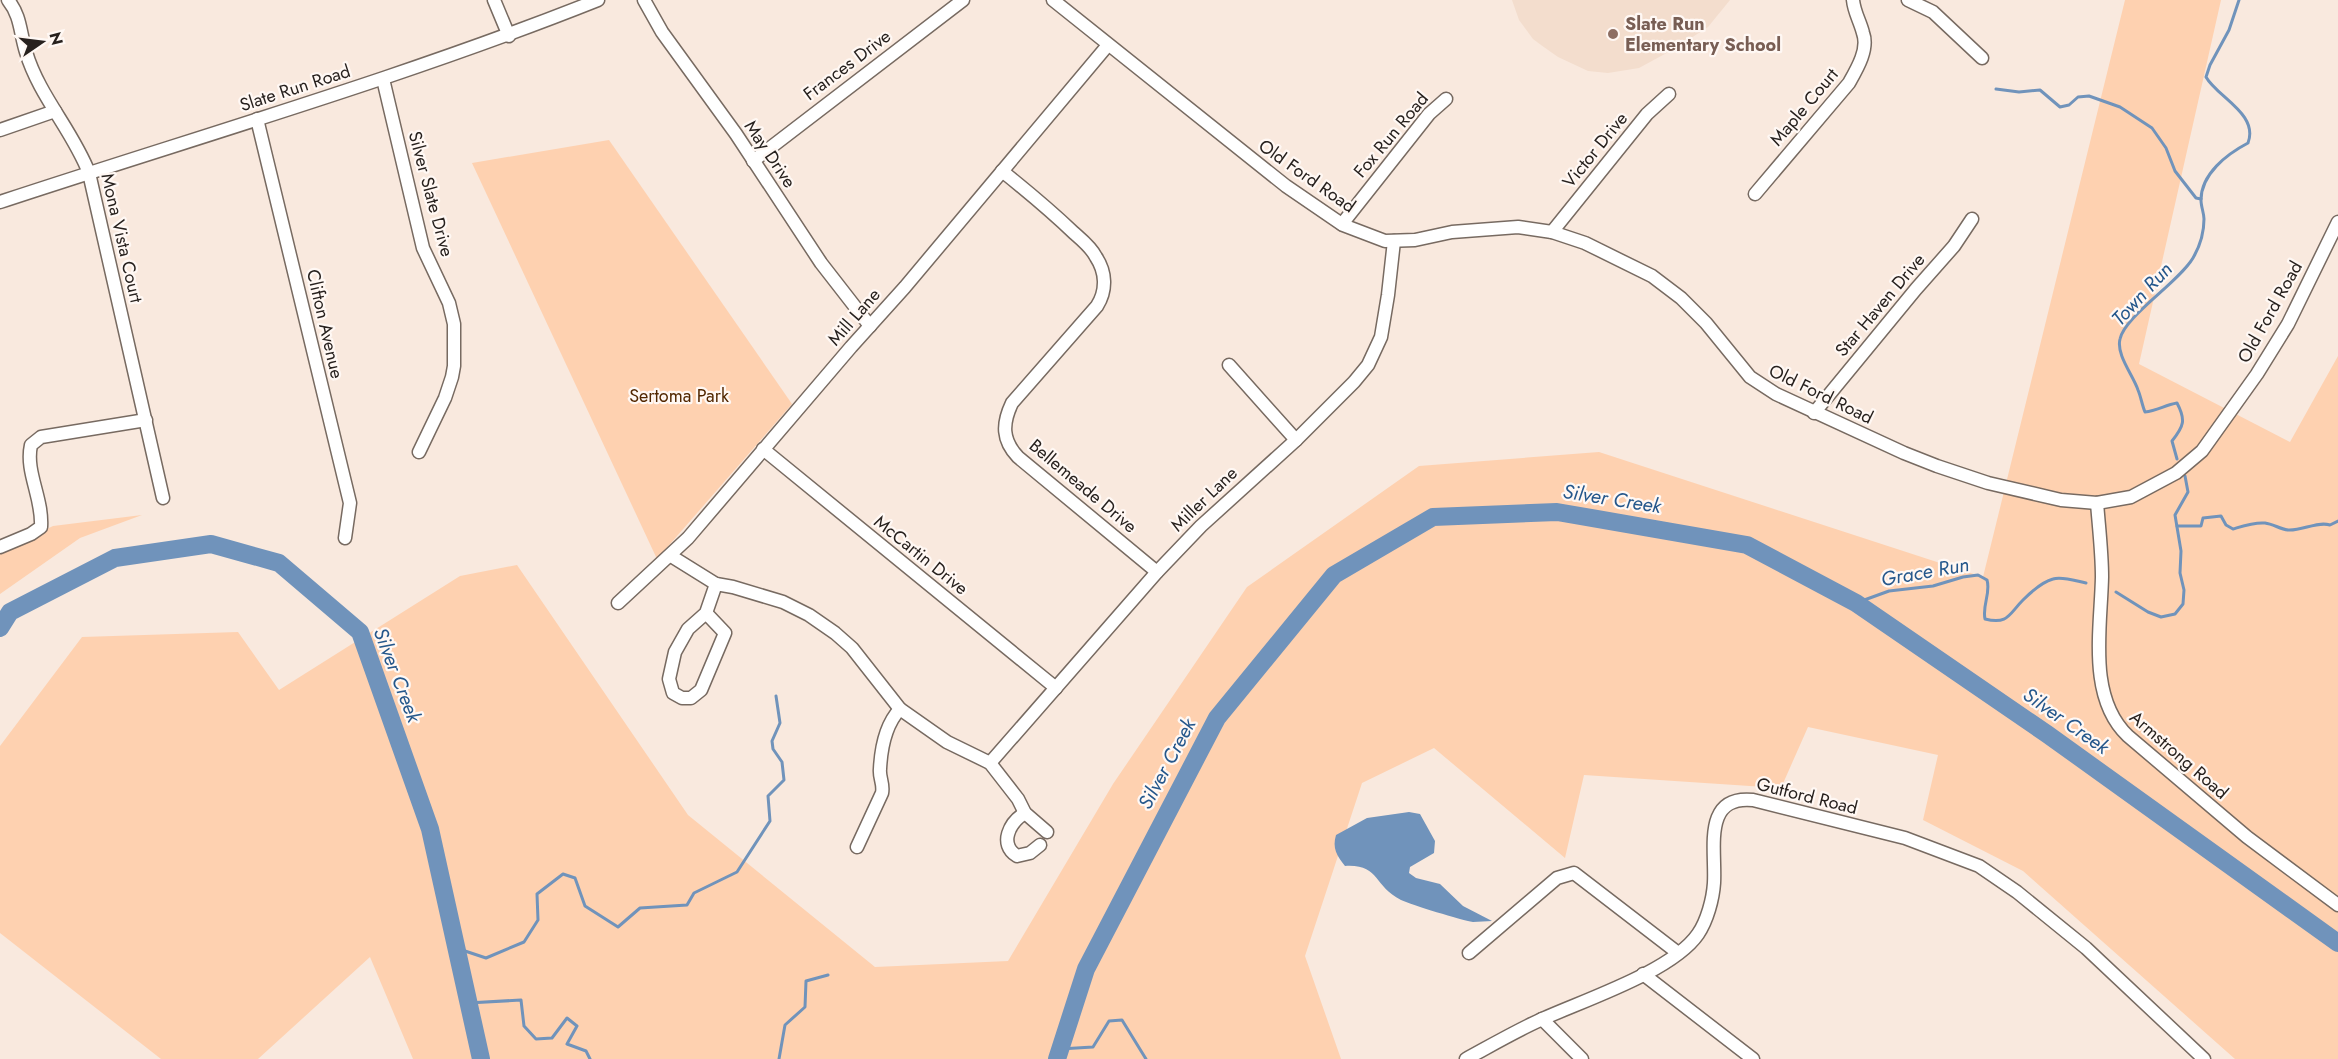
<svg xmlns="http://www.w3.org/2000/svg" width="2338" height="1059" viewBox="0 0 2338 1059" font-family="Jost,sans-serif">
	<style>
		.built { fill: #f3ddcd }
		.green { fill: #fed1b0 }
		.water { fill: #7093bb }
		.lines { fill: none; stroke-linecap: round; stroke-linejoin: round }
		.stream { stroke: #7093bb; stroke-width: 3 }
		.river { stroke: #7093bb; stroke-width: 18 }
		.minor-casing { stroke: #776a61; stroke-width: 15 }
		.minor { stroke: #fff; stroke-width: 12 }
		.education-dot { fill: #8d6e63; stroke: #fff8f4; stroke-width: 2 }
		.labels { text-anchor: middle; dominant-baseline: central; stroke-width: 4.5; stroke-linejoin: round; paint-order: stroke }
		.education-label { font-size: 18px; font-weight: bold; fill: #785e54; stroke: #fff8f4; text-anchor: start }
		.street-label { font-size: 18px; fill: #27211e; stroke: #fff8f4 }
		.park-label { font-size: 18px; fill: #522700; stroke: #fff8f4 }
		.water-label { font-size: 20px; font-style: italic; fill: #25578b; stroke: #fff8f4 }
	</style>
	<rect width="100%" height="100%" fill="#f9e9de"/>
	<path class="built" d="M1512,0H1730L1708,27L1674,49L1639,68L1608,73L1588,71L1558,57L1541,45L1533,39L1519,20Z"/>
	<g class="green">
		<path d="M2125,0H2221L2139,364L2290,442L2338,356V1059H2235L2023,871L1923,820L1938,755L1808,727L1781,788L1584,775L1565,858L1434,748L1362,783L1305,956L1341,1059H413L370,957L258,1059H161L0,933V746L82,637L238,632L279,690L460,576L517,565L688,815L875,967L1008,961L1113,784L1247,587L1419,466L1599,452L1983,577Z"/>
		<path d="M609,140L792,404L657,559L472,163Z"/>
		<path d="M142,515L80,538L0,594V554L2,551L53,526Z"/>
	</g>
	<path class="water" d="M1409,812L1420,814L1435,841L1434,853L1410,867L1409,873L1416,878L1440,884L1463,906L1492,921C1486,921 1479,922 1473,922C1461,920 1412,905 1401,900C1373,886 1380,864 1345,866C1337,856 1332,848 1336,835L1367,818Z"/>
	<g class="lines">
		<g class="stream">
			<path d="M1996,89L2019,92L2040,90L2060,107L2069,105L2078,97L2089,96L2120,107L2152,128L2166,148L2175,171L2196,198L2201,199"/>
			<path d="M2177,459L2172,441C2184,426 2186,420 2177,403C2165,405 2157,411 2145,412C2142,405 2141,397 2138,390C2133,375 2116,355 2120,339C2125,316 2178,283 2193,258C2200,246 2204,233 2204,219C2204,213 2201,207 2201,200C2201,174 2227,154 2248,143C2259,114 2217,97 2206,77L2210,65L2229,30L2239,0"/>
			<path d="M2177,526H2201L2203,518L2221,516L2226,525L2233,529C2243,526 2254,522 2265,523C2273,524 2280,529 2288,530C2302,531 2317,521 2330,525L2338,521"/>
			<path d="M2116,592L2148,612L2161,617L2175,614L2183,604L2184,590L2180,573L2181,551L2175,515L2188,492L2185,476"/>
			<path d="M1856,603L1889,591L1933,586L1963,577L1978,575L1987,580C1991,593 1982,605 1985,619C2008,625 2009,614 2023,600C2031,592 2042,582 2053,579C2062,576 2076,581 2086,583"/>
			<path d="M456,948L486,958L524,942L538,920L537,894L563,874L575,878L585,906L618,927L640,908L687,905L694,893L737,872L770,821L768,796L784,780L782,762L773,749L772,741L780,723L776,696"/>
			<path d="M468,1003L521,1000L524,1026L536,1039L552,1038L567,1018L577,1026L567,1044L586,1051L590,1059"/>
			<path d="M1060,1049L1093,1047L1109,1021L1122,1020L1146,1059"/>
			<path d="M779,1059L785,1025L805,1007L806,981L828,975"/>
		</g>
		<g class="river">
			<path d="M0,628L10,612L115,558L211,544L279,563L360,632L430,829L481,1059"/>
			<path d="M1057,1059L1086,969L1217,718L1334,575L1433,517L1557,512L1747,545L1856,603L2047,734L2338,943"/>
		</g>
		<defs>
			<g id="minor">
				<path d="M8,0C21,16 20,33 26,52C39,96 73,131 89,173L163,498"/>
				<path d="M494,0L509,36"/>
				<path d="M644,0L662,32L736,134L821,263L870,326"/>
				<path d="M1053,0L1286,186L1343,225L1385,241L1415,240L1452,232L1518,227L1552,232L1585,243L1652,276L1681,298L1706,323L1750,377L1776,394L1904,453L1937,466L1988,483L2061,500L2097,503L2131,497L2176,473L2202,451L2257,374L2288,324L2338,222"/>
				<path d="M1908,0L1933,12L1982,58"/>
				<path d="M383,79L423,248L449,303L454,324V366L452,377L445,398L419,452"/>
				<path d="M257,119L350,503L345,538"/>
				<path d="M0,130L55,111"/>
				<path d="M753,161L963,0"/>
				<path d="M1002,171C1027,191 1051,211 1074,233C1082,240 1091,247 1096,257C1106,272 1107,290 1097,306L1012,403C1002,424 1002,440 1018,457L1157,572"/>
				<path d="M1755,194L1849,83C1857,69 1869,49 1863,33C1860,21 1854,12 1853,0"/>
				<path d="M0,202C200,136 402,78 598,0"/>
				<path d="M1342,224L1429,114L1446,99"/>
				<path d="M1552,232L1647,114L1669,94"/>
				<path d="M1229,365L1296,440"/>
				<path d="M1814,413L1916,289L1954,246L1972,219"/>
				<path d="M763,449L1056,688"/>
				<path d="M2097,503C2099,528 2102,553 2102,577C2101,628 2087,697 2128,736L2247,837L2338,905"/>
				<path d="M0,547L31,534L41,527C43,498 25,472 31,445L41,437L146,420"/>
				<path d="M671,556L716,584L733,587L783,602L809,615L835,633L852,648L900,709L947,742L990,763L1018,799L1025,813L1047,832"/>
				<path d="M618,603L688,538L851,347L905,287L1108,45"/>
				<path d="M706,613L725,633L701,690L691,698H682L673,693L669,679L675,652L688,629L706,613L716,584"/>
				<path d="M990,763L1157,572L1201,526L1296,440L1354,382L1368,365L1381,337L1388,295L1394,241"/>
				<path d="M1025,813C1010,822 998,844 1017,856L1030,853L1040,845"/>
				<path d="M857,847L882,793C884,784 879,778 880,769C881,749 886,724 900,709"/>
				<path d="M1469,953L1557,878L1574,873L1678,953"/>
				<path d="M1643,974L1753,1059"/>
				<path d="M1542,1019L1582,1059"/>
				<path d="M1466,1059C1490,1046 1514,1032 1538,1021C1581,1001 1672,972 1698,934C1707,921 1713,899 1714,883C1716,849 1702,795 1753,800L1905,838L1979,866L2017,892L2086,948L2204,1059"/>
			</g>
		</defs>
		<use href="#minor" class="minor-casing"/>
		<use href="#minor" class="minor"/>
	</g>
	<circle class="education-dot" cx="1613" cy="34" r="6"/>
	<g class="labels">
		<g class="education-label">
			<text x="1625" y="24">Slate Run<tspan x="1625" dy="21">Elementary School</tspan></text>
		</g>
		<g class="street-label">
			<text transform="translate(847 65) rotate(-37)">Frances Drive</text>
			<text transform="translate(295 88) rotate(-18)">Slate Run Road</text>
			<text transform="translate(1804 107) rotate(-50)">Maple Court</text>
			<text transform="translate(1391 135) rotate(-50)">Fox Run Road</text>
			<text transform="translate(1595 150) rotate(-51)">Victor Drive</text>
			<text transform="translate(770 154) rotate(56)">May Drive</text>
			<text transform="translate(1307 176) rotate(35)">Old Ford Road</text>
			<text transform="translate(431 194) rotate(75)">Silver Slate Drive</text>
			<text transform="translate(122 238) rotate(77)">Mona Vista Court</text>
			<text transform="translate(1880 305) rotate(-50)">Star Haven Drive</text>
			<text transform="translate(2270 312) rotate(-61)">Old Ford Road</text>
			<text transform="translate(854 317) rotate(-49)">Mill Lane</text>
			<text transform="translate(325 324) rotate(77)">Clifton Avenue</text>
			<text transform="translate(1821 394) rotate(26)">Old Ford Road</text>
			<text transform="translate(1083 486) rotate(40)">Bellemeade Drive</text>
			<text transform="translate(1204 499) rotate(-44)">Miller Lane</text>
			<text transform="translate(921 555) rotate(39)">McCartin Drive</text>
			<text transform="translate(2179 755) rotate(41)">Armstrong Road</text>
			<text transform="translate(1807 796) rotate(14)">Gutford Road</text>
		</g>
		<g class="park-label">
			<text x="679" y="396">Sertoma Park</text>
		</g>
		<g class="water-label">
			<text transform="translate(2142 294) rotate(-47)">Town Run</text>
			<text transform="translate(1612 499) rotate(9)">Silver Creek</text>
			<text transform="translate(1925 572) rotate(-10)">Grace Run</text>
			<text transform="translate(397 675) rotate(69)">Silver Creek</text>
			<text transform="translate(2066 721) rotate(35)">Silver Creek</text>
			<text transform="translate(1167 764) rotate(-62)">Silver Creek</text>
		</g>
	</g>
	<g transform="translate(42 42) rotate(76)" stroke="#fff8f4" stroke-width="4.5" paint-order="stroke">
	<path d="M0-4.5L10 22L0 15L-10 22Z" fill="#27211e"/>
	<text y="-9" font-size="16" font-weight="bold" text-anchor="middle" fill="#27211e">N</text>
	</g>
</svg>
